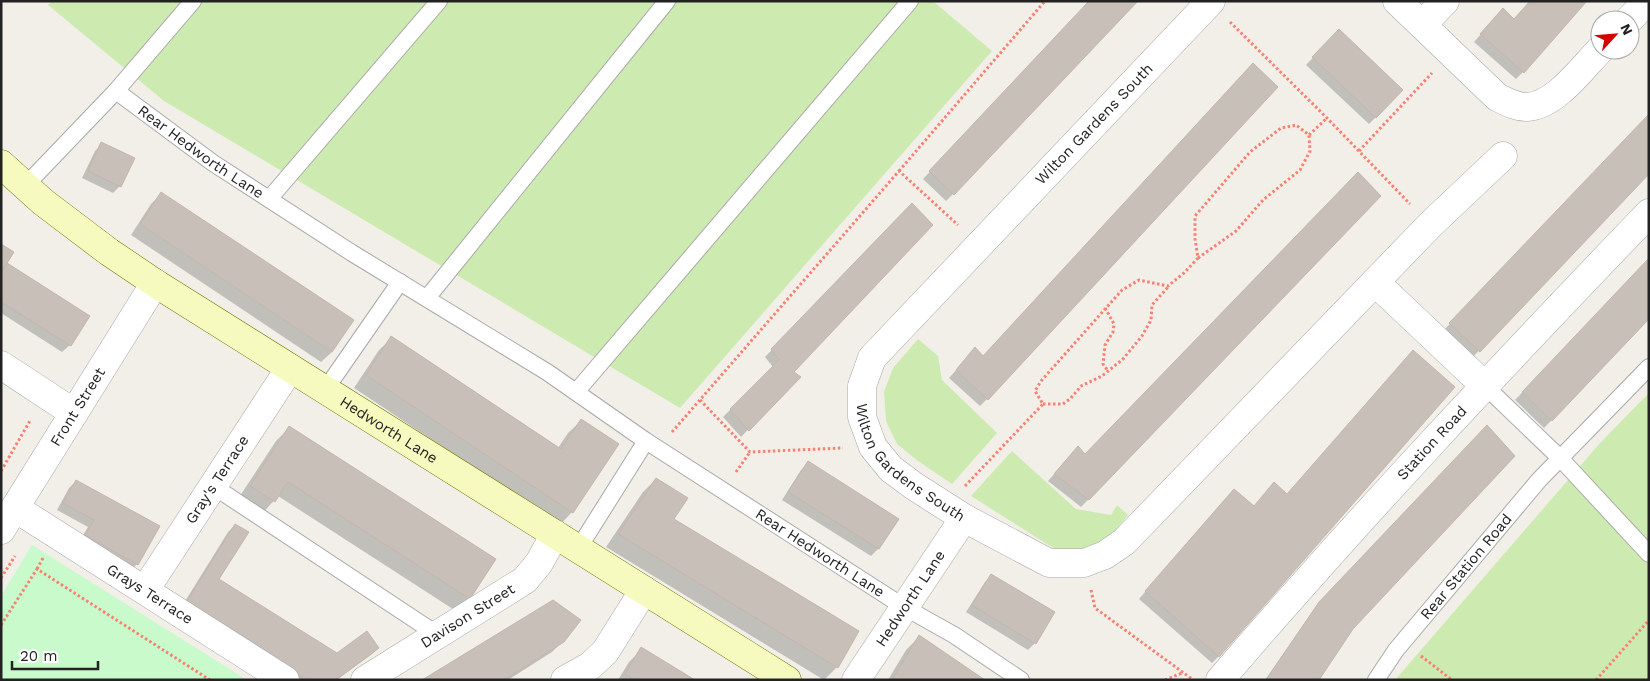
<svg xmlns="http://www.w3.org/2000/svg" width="1650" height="681" viewBox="0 0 1650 681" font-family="'Work Sans',sans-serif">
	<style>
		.grass { fill: #cdebb0 }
		.park { fill: #c8facc }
		.shadow { fill: #0003 }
		.building { fill: #c7bfb8; stroke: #c4b6ab }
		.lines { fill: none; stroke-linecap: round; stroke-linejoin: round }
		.lane-casing { stroke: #a9a9a9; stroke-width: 18 }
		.street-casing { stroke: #a9a9a9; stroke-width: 29 }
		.secondary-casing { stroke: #707d05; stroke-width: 29 }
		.path { stroke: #fa8072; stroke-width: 3; stroke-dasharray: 2.5 2.5; stroke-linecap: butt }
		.lane { stroke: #fff; stroke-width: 16 }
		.street { stroke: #fff; stroke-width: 28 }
		.secondary { stroke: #f7fabf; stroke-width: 28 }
		.labels { text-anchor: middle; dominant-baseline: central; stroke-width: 4; stroke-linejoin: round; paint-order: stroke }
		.street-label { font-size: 15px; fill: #222; stroke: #fff }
	</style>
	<rect width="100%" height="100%" fill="#f2efe9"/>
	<g class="grass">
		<path d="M52,1H933L992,51L680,408L164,101L48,5Z"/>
		<path d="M918,339L938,356L942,380L997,433L952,484L918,461L897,444L886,421L884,392L893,368Z"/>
		<path d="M1649,393V680H1395L1600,443Z"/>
		<path d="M1012,451L1076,509L1111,515L1117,505L1128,515L1106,542L1084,550L1061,553L971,496Z"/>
	</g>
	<path class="park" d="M32,545L247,680H1V596Z"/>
	<g class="shadow">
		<path d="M1090,1L953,194L946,201L923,179Z"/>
		<path d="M1496,17L1523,72L1516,79L1474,42Z"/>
		<path d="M1339,30L1376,117L1369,124L1306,65Z"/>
		<path d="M1649,115V173L1472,358L1443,331Z"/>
		<path d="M102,144L120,186L113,193L82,178L95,151Z"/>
		<path d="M162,193L332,352L321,362L131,235L151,204Z"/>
		<path d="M1379,196L1081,507L1048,481L1071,455H1084Z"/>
		<path d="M912,205L792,372L799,377L741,437L723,417L773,367L765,357Z"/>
		<path d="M1,246L3,268L88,316L70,345L62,352L1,313Z"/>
		<path d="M1649,260V318L1544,428L1515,400Z"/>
		<path d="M392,338L558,448L568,433L581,421L572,512L560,525L354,388L379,350Z"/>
		<path d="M975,349L982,357L987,399L980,406L949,378Z"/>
		<path d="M289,428L469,598L456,611L278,496L262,514L238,499L276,441Z"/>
		<path d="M1480,434L1317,680H1265L1313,611Z"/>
		<path d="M808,463L897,519L878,549L871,556L782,500L801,470Z"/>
		<path d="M656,479L672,519L857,631L837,667L824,680L606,547L643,492Z"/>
		<path d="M76,481L137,564L130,571L79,542L88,527L57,510L69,488Z"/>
		<path d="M1227,497L1219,656L1212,663L1139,599Z"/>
		<path d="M235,525L217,580L337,655L378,648L371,655L336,680H288L179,611L228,532Z"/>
		<path d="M992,575L1035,643L1028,650L966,612L985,582Z"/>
		<path d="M919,637L983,680H888L906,650Z"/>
		<path d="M563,641L552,652L508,680H424Z"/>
		<path d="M642,649L693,680H618L629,662Z"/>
	</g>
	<g class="building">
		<path d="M1089,1H1138L954,195L929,171Z"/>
		<path d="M1530,1H1587L1524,73L1480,34L1503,8L1514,19Z"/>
		<path d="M1339,29L1403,90L1376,118L1312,57Z"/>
		<path d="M1253,63L1278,87L988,400L956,370L975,347L983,356Z"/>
		<path d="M1649,114V174L1480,352L1449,323Z"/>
		<path d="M101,142L135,158L121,187L88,171Z"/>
		<path d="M1358,172L1381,196L1089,500L1054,474L1078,446L1085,454Z"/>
		<path d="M161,192L354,320L332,352L140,224Z"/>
		<path d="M912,203L933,225L794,372L801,377L749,431L730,409L779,360L771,349Z"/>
		<path d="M1,244L14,252L1,273Z"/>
		<path d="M1649,258V319L1552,421L1522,392Z"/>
		<path d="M7,263L90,316L71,346L1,302V273Z"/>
		<path d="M391,336L561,449L581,419L619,444L573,513L366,375Z"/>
		<path d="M1413,350L1455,387L1219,657L1145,591L1234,489L1254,506L1274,482L1287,494Z"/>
		<path d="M1487,425L1515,456L1353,629L1319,680H1266L1319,602Z"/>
		<path d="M289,426L496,559L470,599L288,482L275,502L250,486Z"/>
		<path d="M808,461L899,519L879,549L788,492Z"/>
		<path d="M656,478L688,498L674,519L859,631L838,668L618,534Z"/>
		<path d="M76,480L160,526L138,565L85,535L94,520L63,503Z"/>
		<path d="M235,524L249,532L219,579L337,653L367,631L379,648L336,680H306L185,604Z"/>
		<path d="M991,574L1055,612L1036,644L972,605Z"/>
		<path d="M553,600L581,620L564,642L504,680H422Z"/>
		<path d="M919,635L985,680H892Z"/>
		<path d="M641,647L695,680H634L625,674Z"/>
	</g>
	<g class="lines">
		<defs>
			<g id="lane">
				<path d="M116,91L193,1"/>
				<path id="s1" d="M25,186L116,91L213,163L352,253L547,372L646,441L904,607L954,635L1021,680"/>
				<path d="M269,199L439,1"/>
				<path d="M427,298L667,1"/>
				<path d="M1484,385L1560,458L1649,554"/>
				<path d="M325,390L400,282"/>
				<path d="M576,392L910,1"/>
				<path d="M213,486L438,635"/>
				<path d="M578,549L646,441"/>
				<path id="s2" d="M1376,680L1396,650L1539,480L1649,367"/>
			</g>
			<g id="street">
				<path id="s3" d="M1211,1L872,358L862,386V417L873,447L891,469L914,486L964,518L1049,563H1084L1105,555L1124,542L1430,225L1503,156"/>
				<path d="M1397,1L1497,97C1507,102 1516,107 1527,107C1555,106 1582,68 1600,50"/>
				<path d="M1629,20L1647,1"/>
				<path d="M1422,25L1445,1"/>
				<path d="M1375,282L1484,385"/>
				<path d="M1,365L74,413"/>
				<path id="s4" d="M15,508L285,680"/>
				<path id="s5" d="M1,530L155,283"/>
				<path id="s6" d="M145,590L290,368"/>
				<path id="s7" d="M365,680L525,580L539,563L555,534"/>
				<path d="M565,680L590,666L605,652L644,590"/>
				<path id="s8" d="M856,680L964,518"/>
				<path id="s9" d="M1220,680C1358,519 1503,365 1649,213"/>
			</g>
			<g id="secondary">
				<path id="s10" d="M1,164L43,202L109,252L155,283L787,680"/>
			</g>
		</defs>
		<use href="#lane" class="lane-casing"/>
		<use href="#street" class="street-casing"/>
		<use href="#secondary" class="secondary-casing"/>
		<g class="path">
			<path d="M1230,22L1327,118L1410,204"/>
			<path d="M1359,151L1432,73"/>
			<path d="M899,171L1045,1"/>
			<path d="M1198,258L1236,231L1263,200L1300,170L1310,151L1309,135"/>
			<path d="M1105,308L1114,324L1113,332L1105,345L1103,364L1108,371"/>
			<path d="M700,400L750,452L843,448"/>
			<path d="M1043,404H1063L1071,398L1081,386L1102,376L1123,359L1142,336L1151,320L1152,305L1168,287"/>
			<path d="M672,432L899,171L958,225"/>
			<path d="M1,471L31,419"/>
			<path d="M736,472L750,452"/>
			<path d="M965,486L1043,404L1035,391L1041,381L1122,290L1139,280L1168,286L1184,273L1198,258L1195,239V216L1250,152L1281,128L1296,125L1309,135L1327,118"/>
			<path d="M37,569L43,558"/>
			<path d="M1,578L15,556"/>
			<path d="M1091,590L1095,608L1192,679"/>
			<path d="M1,625L37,569L210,680"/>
			<path d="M1421,656L1452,680"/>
			<path d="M1165,680L1182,673"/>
			<path d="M1596,680L1649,620"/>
		</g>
		<use href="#lane" class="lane"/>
		<use href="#street" class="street"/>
		<use href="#secondary" class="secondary"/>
	</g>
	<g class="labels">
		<g class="street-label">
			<text transform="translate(1094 124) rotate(-46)">Wilton Gardens South</text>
			<text stroke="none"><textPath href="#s1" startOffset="236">Rear Hedworth Lane</textPath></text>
			<text stroke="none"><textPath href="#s5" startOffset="145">Front Street</textPath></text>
			<text stroke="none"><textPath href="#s10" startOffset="471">Hedworth Lane</textPath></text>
			<text stroke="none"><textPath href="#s9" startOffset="318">Station Road</textPath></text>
			<text stroke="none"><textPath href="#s3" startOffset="620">Wilton Gardens South</textPath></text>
			<text stroke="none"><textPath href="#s6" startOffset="132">Gray's Terrace</textPath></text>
			<text stroke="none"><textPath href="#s1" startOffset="974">Rear Hedworth Lane</textPath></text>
			<text stroke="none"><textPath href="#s2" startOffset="145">Rear Station Road</textPath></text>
			<text stroke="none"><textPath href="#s4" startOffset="160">Grays Terrace</textPath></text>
			<text stroke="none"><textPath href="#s8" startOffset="98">Hedworth Lane</textPath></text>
			<text stroke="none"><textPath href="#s7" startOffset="121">Davison Street</textPath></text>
		</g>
	</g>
	<rect width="1650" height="681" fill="none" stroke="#222222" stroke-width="5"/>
	<g transform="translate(1615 35) rotate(64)"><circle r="24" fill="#ffffff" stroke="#a7a7a7"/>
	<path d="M0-4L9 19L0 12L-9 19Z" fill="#d40000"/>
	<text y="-8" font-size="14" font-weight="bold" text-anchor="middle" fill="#222222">N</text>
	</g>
	<path d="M12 661v8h86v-8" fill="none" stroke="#222222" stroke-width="2.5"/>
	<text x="20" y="661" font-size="15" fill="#222222" stroke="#ffffff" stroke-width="4" paint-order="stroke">20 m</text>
</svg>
